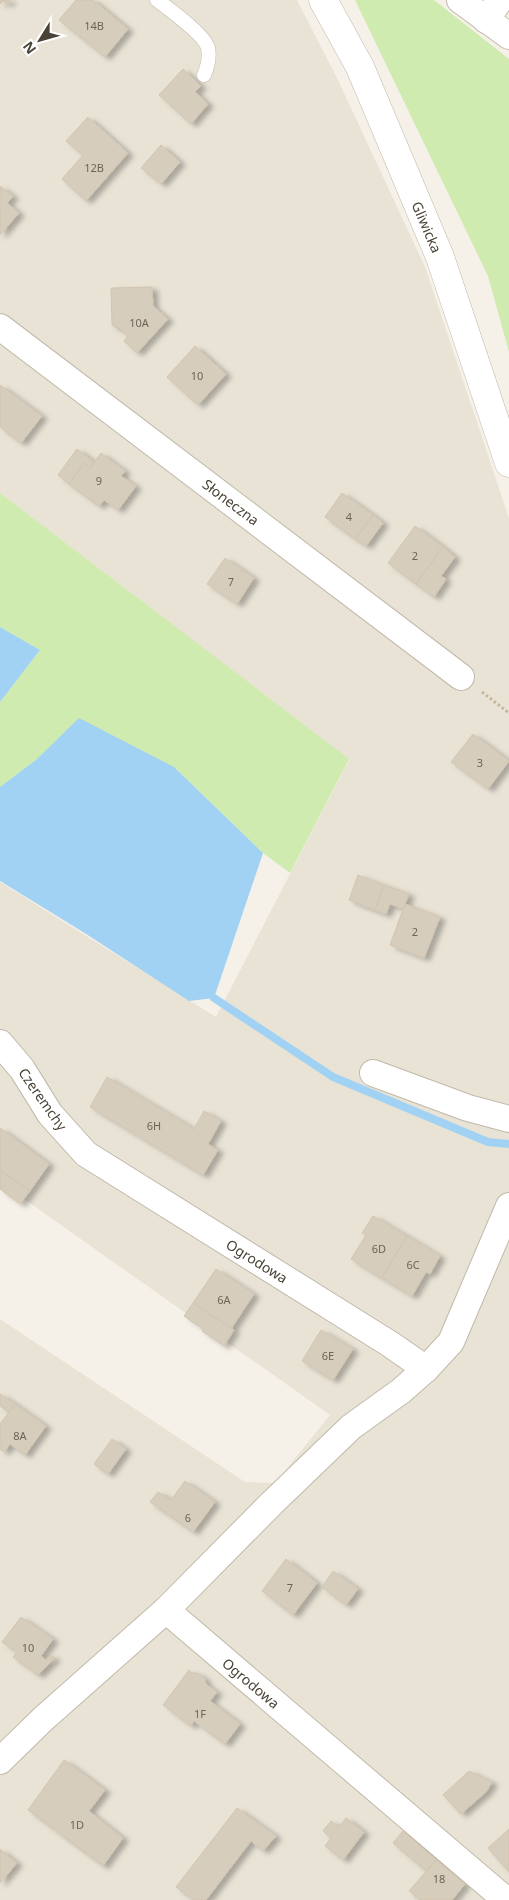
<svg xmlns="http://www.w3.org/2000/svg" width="509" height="1900" viewBox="0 0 509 1900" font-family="'Noto Sans',sans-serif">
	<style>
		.residential { fill: #e9e3d6 }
		.green { fill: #cfebaf }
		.water { fill: #a1d2f4 }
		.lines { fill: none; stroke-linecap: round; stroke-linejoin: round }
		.stream { stroke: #a1d2f4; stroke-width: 8 }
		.building { fill: #d7cdbd; stroke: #d2c5af; filter: url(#shadow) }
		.service-casing { stroke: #c1b9aa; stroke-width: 15 }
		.minor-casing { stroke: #c1b9aa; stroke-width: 28 }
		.tertiary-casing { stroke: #c1b9aa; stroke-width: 29 }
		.path { stroke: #c4b59a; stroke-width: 3; stroke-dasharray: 2.5 2.5; stroke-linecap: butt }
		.service { stroke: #fff; stroke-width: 14 }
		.minor { stroke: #fff; stroke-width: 26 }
		.tertiary { stroke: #fff; stroke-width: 28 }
		.labels { text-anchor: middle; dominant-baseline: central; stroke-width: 4; stroke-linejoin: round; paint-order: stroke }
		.number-label { font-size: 11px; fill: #6c6558 }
		.street-label { font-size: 14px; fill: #494236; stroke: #fff }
	</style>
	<defs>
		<filter id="shadow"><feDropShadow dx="5.5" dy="3" stdDeviation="2.5" flood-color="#0004"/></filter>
	</defs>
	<rect width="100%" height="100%" fill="#f5f1e8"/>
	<path class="residential" d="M0,0H297L337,78L425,267L509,518V1900H0V1319L245,1482L275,1483L330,1415L0,1182V882L216,1017L349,760L0,493Z"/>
	<g class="green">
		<path d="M355,0H434L509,59V352L488,276Z"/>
		<path d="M0,493L349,759L290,873L263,853L174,767L37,759L0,787V702L40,650L0,627Z"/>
	</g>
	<g class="water">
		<path d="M0,627L40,650L0,702Z"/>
		<path d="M79,718L174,767L263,853L214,998L189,1001L83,932L0,881V787L37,759Z"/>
	</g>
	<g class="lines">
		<path class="stream" d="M214,998L333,1077L488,1142L509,1144"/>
	</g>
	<g class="building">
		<path d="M0,0H11L7,4L3,1L0,4Z"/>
		<path d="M76,0H93L128,29L105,57L59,20Z"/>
		<path d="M183,69L201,86L195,92L208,104L191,124L159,95Z"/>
		<path d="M88,117L128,153L86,201L62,179L83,155L66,141Z"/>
		<path d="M161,145L180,162L161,184L141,168Z"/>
		<path d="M0,186L13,196L7,203L19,213L0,235Z"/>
		<path d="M152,287L153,306L168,319L137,353L124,341L128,336L118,327L116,328L112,325L111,288Z"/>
		<path d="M195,346L226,374L198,405L167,377Z"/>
		<path d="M0,385L42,416L21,443L0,427Z"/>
		<path d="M77,449L94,462L90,468L84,463L69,484L58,475Z"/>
		<path d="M101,453L125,471L121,476L136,486L118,510L104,500L99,506L69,484L84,463L90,468Z"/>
		<path d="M342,493L373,515L355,539L325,517Z"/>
		<path d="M373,515L383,523L366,546L355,539Z"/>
		<path d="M415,526L443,547L416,584L388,563Z"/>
		<path d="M443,547L455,557L441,576L446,579L434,597L416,584Z"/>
		<path d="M225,558L254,578L237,604L207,584Z"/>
		<path d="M473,734L509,761L488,789L451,762Z"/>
		<path d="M358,875L384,885L375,910L349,900Z"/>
		<path d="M384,885L409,894L403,909L390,904L386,914L375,910Z"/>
		<path d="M405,904L440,917L424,958L390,945Z"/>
		<path d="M107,1077L194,1129L204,1111L221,1121L208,1144L218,1150L203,1175L90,1107Z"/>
		<path d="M0,1128L49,1164L30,1191L0,1170Z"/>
		<path d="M0,1170L30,1191L20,1204L0,1189Z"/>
		<path d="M373,1216L407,1236L382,1278L351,1259L366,1235L362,1233Z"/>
		<path d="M407,1236L440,1256L430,1274L426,1272L412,1296L382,1278Z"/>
		<path d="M216,1269L254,1294L231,1329L193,1303Z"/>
		<path d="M193,1303L234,1330L224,1346L202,1331L203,1329L184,1316Z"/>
		<path d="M321,1330L353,1349L333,1380L302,1361Z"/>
		<path d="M0,1394L15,1404L9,1412L0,1406Z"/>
		<path d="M15,1404L46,1426L25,1455L10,1444L4,1452L0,1449V1424Z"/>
		<path d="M112,1439L126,1449L108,1474L94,1464Z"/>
		<path d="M185,1481L215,1502L193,1532L150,1502L158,1492L171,1500Z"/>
		<path d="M286,1559L317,1583L293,1615L262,1591Z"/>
		<path d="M333,1571L358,1589L346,1605L322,1587Z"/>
		<path d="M21,1617L53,1639L41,1656L46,1660L50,1655L55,1658L38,1675L13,1657L17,1652L2,1642Z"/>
		<path d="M189,1670L192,1673H197L205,1679L206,1684L217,1692L210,1701L240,1724L225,1744L194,1721L191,1726L163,1705Z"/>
		<path d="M64,1760L105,1790L89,1811L123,1838L103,1866L28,1810Z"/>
		<path d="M469,1771L492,1782L487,1791L461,1814L443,1795Z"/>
		<path d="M237,1808L276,1836L263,1851L251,1841L206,1900H193L176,1887Z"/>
		<path d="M346,1818L364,1832L343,1860L325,1846L331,1838L323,1831L331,1821L339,1827Z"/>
		<path d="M509,1829V1872L488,1848Z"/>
		<path d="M403,1831L436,1860L426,1871L393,1843Z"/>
		<path d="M0,1849L17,1863L0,1883Z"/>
		<path d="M436,1860L465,1884L452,1900H420L409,1891Z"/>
	</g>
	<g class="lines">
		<defs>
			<path id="service" d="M157,0C169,9 205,35 208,48C210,58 208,66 204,75"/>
			<g id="minor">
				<path d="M460,0L509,36"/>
				<path d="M486,20L500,0"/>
				<path d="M0,327L461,677"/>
				<path d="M0,1043L22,1069L50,1114L86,1154L390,1344L426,1369"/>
				<path d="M373,1073L468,1108L509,1119"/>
				<path d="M166,1610L272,1503L351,1427L401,1391L426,1369L451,1342L509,1206"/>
				<path d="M0,1761L43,1719L166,1610L506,1900"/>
			</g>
			<path id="tertiary" d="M323,0L360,67L440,257L509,463"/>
		</defs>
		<use href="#service" class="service-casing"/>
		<use href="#minor" class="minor-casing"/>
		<use href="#tertiary" class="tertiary-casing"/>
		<path class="path" d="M482,692L509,713"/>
		<use href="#service" class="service"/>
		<use href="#minor" class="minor"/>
		<use href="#tertiary" class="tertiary"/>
	</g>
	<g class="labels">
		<g class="number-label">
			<text x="94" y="25">14B</text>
			<text x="94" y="167">12B</text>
			<text x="139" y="322">10A</text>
			<text x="197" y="375">10</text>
			<text x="99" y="480">9</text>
			<text x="349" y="516">4</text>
			<text x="415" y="555">2</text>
			<text x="231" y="581">7</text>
			<text x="480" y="762">3</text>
			<text x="415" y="931">2</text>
			<text x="154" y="1125">6H</text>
			<text x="379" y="1248">6D</text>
			<text x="413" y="1264">6C</text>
			<text x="224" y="1299">6A</text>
			<text x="328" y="1355">6E</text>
			<text x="20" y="1435">8A</text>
			<text x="188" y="1517">6</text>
			<text x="290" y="1587">7</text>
			<text x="28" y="1647">10</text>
			<text x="200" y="1713">1F</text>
			<text x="77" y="1824">1D</text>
			<text x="439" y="1878">18</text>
		</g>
		<g class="street-label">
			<text transform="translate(427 227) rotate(67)">Gliwicka</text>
			<text transform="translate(231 502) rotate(37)">Słoneczna</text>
			<text transform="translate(43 1099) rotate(55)">Czeremchy</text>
			<text transform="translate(257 1261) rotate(32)">Ogrodowa</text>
			<text transform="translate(251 1683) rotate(40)">Ogrodowa</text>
		</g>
	</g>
	<g transform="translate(40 40) rotate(233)" stroke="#ffffff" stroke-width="4" paint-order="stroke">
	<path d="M0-4L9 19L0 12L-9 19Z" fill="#494236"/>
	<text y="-8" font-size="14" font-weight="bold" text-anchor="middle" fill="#494236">N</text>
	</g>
</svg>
